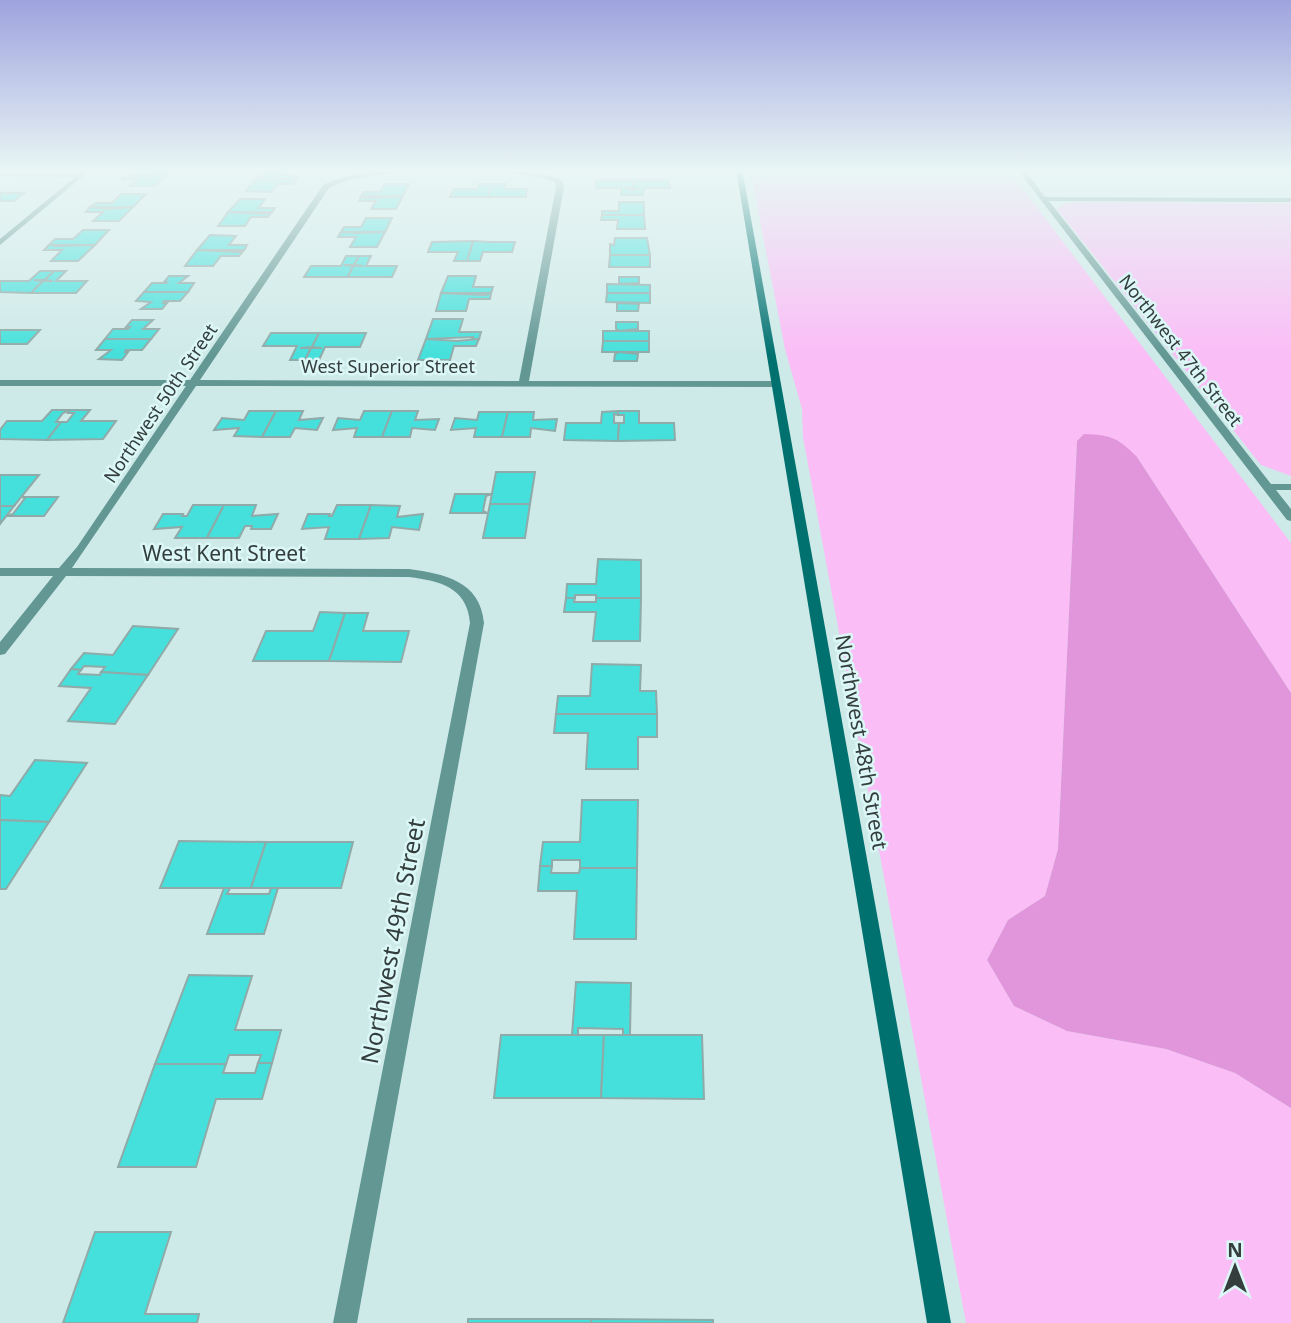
<svg xmlns="http://www.w3.org/2000/svg" width="1291" height="1323" viewBox="0 0 1291 1323" font-family="'Noto Sans',sans-serif">
	<style>
		.green { fill: #fabdf6 }
		.forest { fill: #e196dc }
		.building { fill: #45e0db; stroke: #8faaa8; stroke-width: 2 }
		.lines { fill: none; stroke-linecap: round; stroke-linejoin: round }
		.street { fill: #629794; fill-rule: evenodd }
		.secondary { fill: #00716f; fill-rule: evenodd }
		.labels { text-anchor: middle; dominant-baseline: central; stroke-width: 5; stroke-linejoin: round; paint-order: stroke }
		.far-street-label { font-size: 18px; fill: #333e3d; stroke: #dbf7f6 }
		.street-label { font-size: 21px; fill: #333e3d; stroke: #dbf7f6 }
		.near-street-label { font-size: 24px; fill: #333e3d; stroke: #dbf7f6 }
	</style>
	<rect width="100%" height="100%" fill="#ceeae8"/>
	<g class="green">
		<path d="M750,169H1008L1291,543V693L1137,457L1077,441L1058,849L1045,896L1008,920L987,960L1014,1006L1067,1031L1166,1049L1235,1073L1291,1108V1323H966L803,437L802,409L785,349Z"/>
		<path d="M1077,202L1291,203V476L1261,465L1057,209L1066,203Z"/>
	</g>
	<path class="forest" d="M1084,434C1112,435 1118,438 1137,457L1291,693V1108L1235,1073L1166,1049L1067,1031L1014,1006L987,960L1008,920L1045,896L1058,849L1077,441Z"/>
	<g class="building">
		<path d="M148,169H172L167,175L127,174L131,170Z"/>
		<path d="M264,169H288L283,175H299L296,179H256Z"/>
		<path d="M127,174L130,176L167,175L154,186H130L138,179H122Z"/>
		<path d="M256,179H296L293,184H278L271,192L246,191Z"/>
		<path d="M596,180H634L633,188H624L632,189V195H621V188H596Z"/>
		<path d="M634,180H669L670,188H644L643,195H632V189H641L633,188Z"/>
		<path d="M385,184H409L403,196H361L364,192H380Z"/>
		<path d="M479,184H492L488,197H450L454,189H477Z"/>
		<path d="M492,184H506L504,189H527L526,197H488Z"/>
		<path d="M0,193H24L14,201H0Z"/>
		<path d="M121,194H146L133,207H90L96,203H112Z"/>
		<path d="M361,196L366,198L403,196L396,209H371L376,201H359Z"/>
		<path d="M240,199H265L259,208H275L272,212H228Z"/>
		<path d="M619,202H644V215H602V211H619Z"/>
		<path d="M90,207L106,209L133,207L119,221H93L103,212H86Z"/>
		<path d="M228,212L266,214L272,212L268,217H251L245,226H218Z"/>
		<path d="M602,215H644L645,229H617L618,220H601Z"/>
		<path d="M366,218H392L385,232H341L344,227H361Z"/>
		<path d="M83,230H109L95,245H49L55,239H73Z"/>
		<path d="M341,232L358,233L385,232L377,247H350L356,237H338Z"/>
		<path d="M210,235L236,236L229,245H247L244,250H197Z"/>
		<path d="M615,238H647L650,255H610V244L614,245Z"/>
		<path d="M473,241L492,242H515L512,252H483L480,261H467Z"/>
		<path d="M473,241L467,261H454L458,252H428L432,242Z"/>
		<path d="M49,245H55L53,246L95,245L78,261H51L62,250H44Z"/>
		<path d="M197,250L238,252L244,250L239,256H221L213,266H185Z"/>
		<path d="M610,255H650V267H609Z"/>
		<path d="M346,256H359L354,265H344L353,266L348,277H304L311,266H341Z"/>
		<path d="M359,256H371L366,266H397L392,277H348L353,266H364L354,265Z"/>
		<path d="M40,271H54L45,280H34L43,281L31,293L0,292V281H29Z"/>
		<path d="M54,271H66L56,281H87L76,293H31L43,281H53L45,280Z"/>
		<path d="M169,276H188L179,283H194L188,292H144L152,283H166L167,282H164Z"/>
		<path d="M448,276H476L473,287H493L491,293H441Z"/>
		<path d="M619,277H639V283L622,284L619,283Z"/>
		<path d="M607,284L650,285V293H607Z"/>
		<path d="M144,292H188L180,301H164L163,303H167L162,309H141L151,302L136,301Z"/>
		<path d="M441,293L485,295L491,293L490,299H469L466,311H436Z"/>
		<path d="M607,293H650V303L606,302Z"/>
		<path d="M621,303L639,304L638,311H617V304Z"/>
		<path d="M433,319H463L459,332H481L479,339H472L473,337L426,339Z"/>
		<path d="M132,320H153L143,329H159L151,339H105L113,329H128L130,327H126Z"/>
		<path d="M616,322H638V329L620,331L616,329Z"/>
		<path d="M0,330H40L27,344H0Z"/>
		<rect x="603" y="331" width="46" height="10"/>
		<path d="M271,333H319L312,347L300,348H311L305,360H290L297,346H263Z"/>
		<path d="M319,333H366L360,347H325L319,360H305L311,348H322L312,347Z"/>
		<path d="M105,339H151L142,350H126L125,352H128L122,360L99,359L111,350H96Z"/>
		<path d="M426,339L457,341L479,339L476,346H454L450,360H418Z"/>
		<path d="M603,341H649V352H602Z"/>
		<path d="M619,352L638,354L637,361H614L615,354Z"/>
		<path d="M52,410H70L63,413L56,422H61L47,440L0,439V430L7,421H42Z"/>
		<path d="M70,410H90L81,421H116L103,439L47,440L61,422H67L74,413H68Z"/>
		<path d="M249,411H276L262,437L234,436L239,428L214,430L222,418L244,420Z"/>
		<path d="M276,411H303L299,420L323,418L317,430L295,428L290,437H262Z"/>
		<path d="M364,411H392L382,437H354L357,428L333,430L338,418L360,420Z"/>
		<path d="M392,411H418L415,420L439,419L435,430L412,428L410,437H382Z"/>
		<path d="M618,411V415L614,414V423H619L618,441L564,440L566,423H601L602,412Z"/>
		<path d="M618,411H639V423H674L675,440L618,441L619,423H624V415H618Z"/>
		<path d="M479,412H508L502,437H474L476,428L451,430L455,418L477,420Z"/>
		<path d="M508,412H534L533,420L557,419L555,431L531,428L530,437H502Z"/>
		<path d="M496,472H535L530,504H490Z"/>
		<path d="M0,475H39L14,506H0Z"/>
		<path d="M455,494H492L486,496L483,511L487,513H450Z"/>
		<path d="M22,497H58L44,516H6L13,514L25,498Z"/>
		<path d="M490,504H530L525,538H483Z"/>
		<path d="M193,505H224L207,538H175L182,527L154,529L163,514H183L182,516H187Z"/>
		<path d="M224,505H256L252,516L278,514L271,529H251L252,526H245L239,538H207Z"/>
		<path d="M337,505H371L359,539H325L329,527L302,529L308,514H330L329,516H332Z"/>
		<path d="M371,505L400,506L397,517L423,514L419,530L392,527L389,538L359,539Z"/>
		<path d="M0,506H14L0,524Z"/>
		<path d="M598,559L641,560V598H596V595H575V598H566L567,584H596Z"/>
		<path d="M566,598H575L574,602H596V598H641L640,641H593L596,612H564Z"/>
		<path d="M320,612L345,613L329,661H253L266,631H313Z"/>
		<path d="M345,613H368L363,631H409L401,662L329,661Z"/>
		<path d="M133,626L178,629L148,675L101,672L105,667L84,666L81,670L71,669L84,653L113,655Z"/>
		<path d="M592,664L641,665L640,691H656L657,714H556L558,696H590Z"/>
		<path d="M71,669L81,670L78,674L100,675L101,672L148,675L115,724L68,721L91,688L59,686Z"/>
		<path d="M556,714H657V737H638V769H586L588,733H554Z"/>
		<path d="M35,760L87,763L49,822L0,820V795L10,796Z"/>
		<path d="M582,800H638L637,868H580V860H552V866H540L543,842H580Z"/>
		<path d="M0,820L49,822L6,889H0Z"/>
		<path d="M179,841L266,842L251,888H160Z"/>
		<path d="M266,842H353L341,888H251Z"/>
		<path d="M540,866H552L551,873H579L580,868H637L636,939H574L577,891H538Z"/>
		<path d="M224,888H230L227,894H269L271,888H278L264,934H207Z"/>
		<path d="M189,975L252,976L235,1030H281L272,1063H258L261,1055H229L226,1064H155Z"/>
		<path d="M576,982L631,983L630,1035H623V1029L578,1028V1035H572Z"/>
		<path d="M501,1035H604L601,1098H494Z"/>
		<path d="M604,1035H702L704,1099L601,1098Z"/>
		<path d="M258,1063H272L262,1099H216L196,1167H118L155,1064H226L223,1073H255Z"/>
		<path d="M95,1232H171L145,1314H199L197,1323H63Z"/>
		<rect x="468" y="1319" width="123" height="4"/>
		<path d="M591,1319L713,1320V1323H591Z"/>
	</g>
	<g class="lines">
		<g class="street">
			<path d="M84,169H92L0,245V239L75,177L0,176V172L80,173Z"/>
			<path d="M407,169C443,169 533,164 562,181L564,187L529,381H776L781,384L776,387L196,386L72,568L409,569C445,574 480,581 484,623L357,1323H333L470,623C467,587 440,581 409,577L66,576L5,654L0,655V642L53,576H0V568H59L77,547L186,386H0V380H190L323,185C350,172 378,170 407,169ZM418,173C459,173 517,169 555,182L556,187L519,381L200,380L329,188C357,174 387,174 418,173Z"/>
			<path d="M1017,169H1024L1045,197L1291,198V202L1049,201L1271,484H1291V490H1276L1291,509V521L1287,520Z"/>
		</g>
		<path class="secondary" d="M736,169H742L951,1323H927Z"/>
	</g>
	<linearGradient id="sky" x2="0" y2="1"><stop stop-color="#9fa3de"/><stop offset="0.48" stop-color="#e9f6f5"/><stop offset="1" stop-color="#e9f6f5" stop-opacity="0"/></linearGradient>
	<rect width="1291" height="355" fill="url(#sky)"/>
	<g class="labels">
		<g class="far-street-label">
			<text transform="translate(1181 350) rotate(52)">Northwest 47th Street</text>
			<text x="388" y="366">West Superior Street</text>
			<text transform="translate(160 403) rotate(-56)">Northwest 50th Street</text>
		</g>
		<g class="street-label">
			<text x="224" y="553">West Kent Street</text>
			<text transform="translate(862 742) rotate(80)">Northwest 48th Street</text>
		</g>
		<g class="near-street-label">
			<text transform="translate(392 941) rotate(-79)">Northwest 49th Street</text>
		</g>
	</g>
	<g transform="translate(1235 1267)" stroke="#dbf7f6" stroke-width="5" paint-order="stroke">
	<path d="M0-5L12 26L0 18L-12 26Z" fill="#333e3d"/>
	<text y="-10" font-size="19" font-weight="bold" text-anchor="middle" fill="#333e3d">N</text>
	</g>
</svg>
